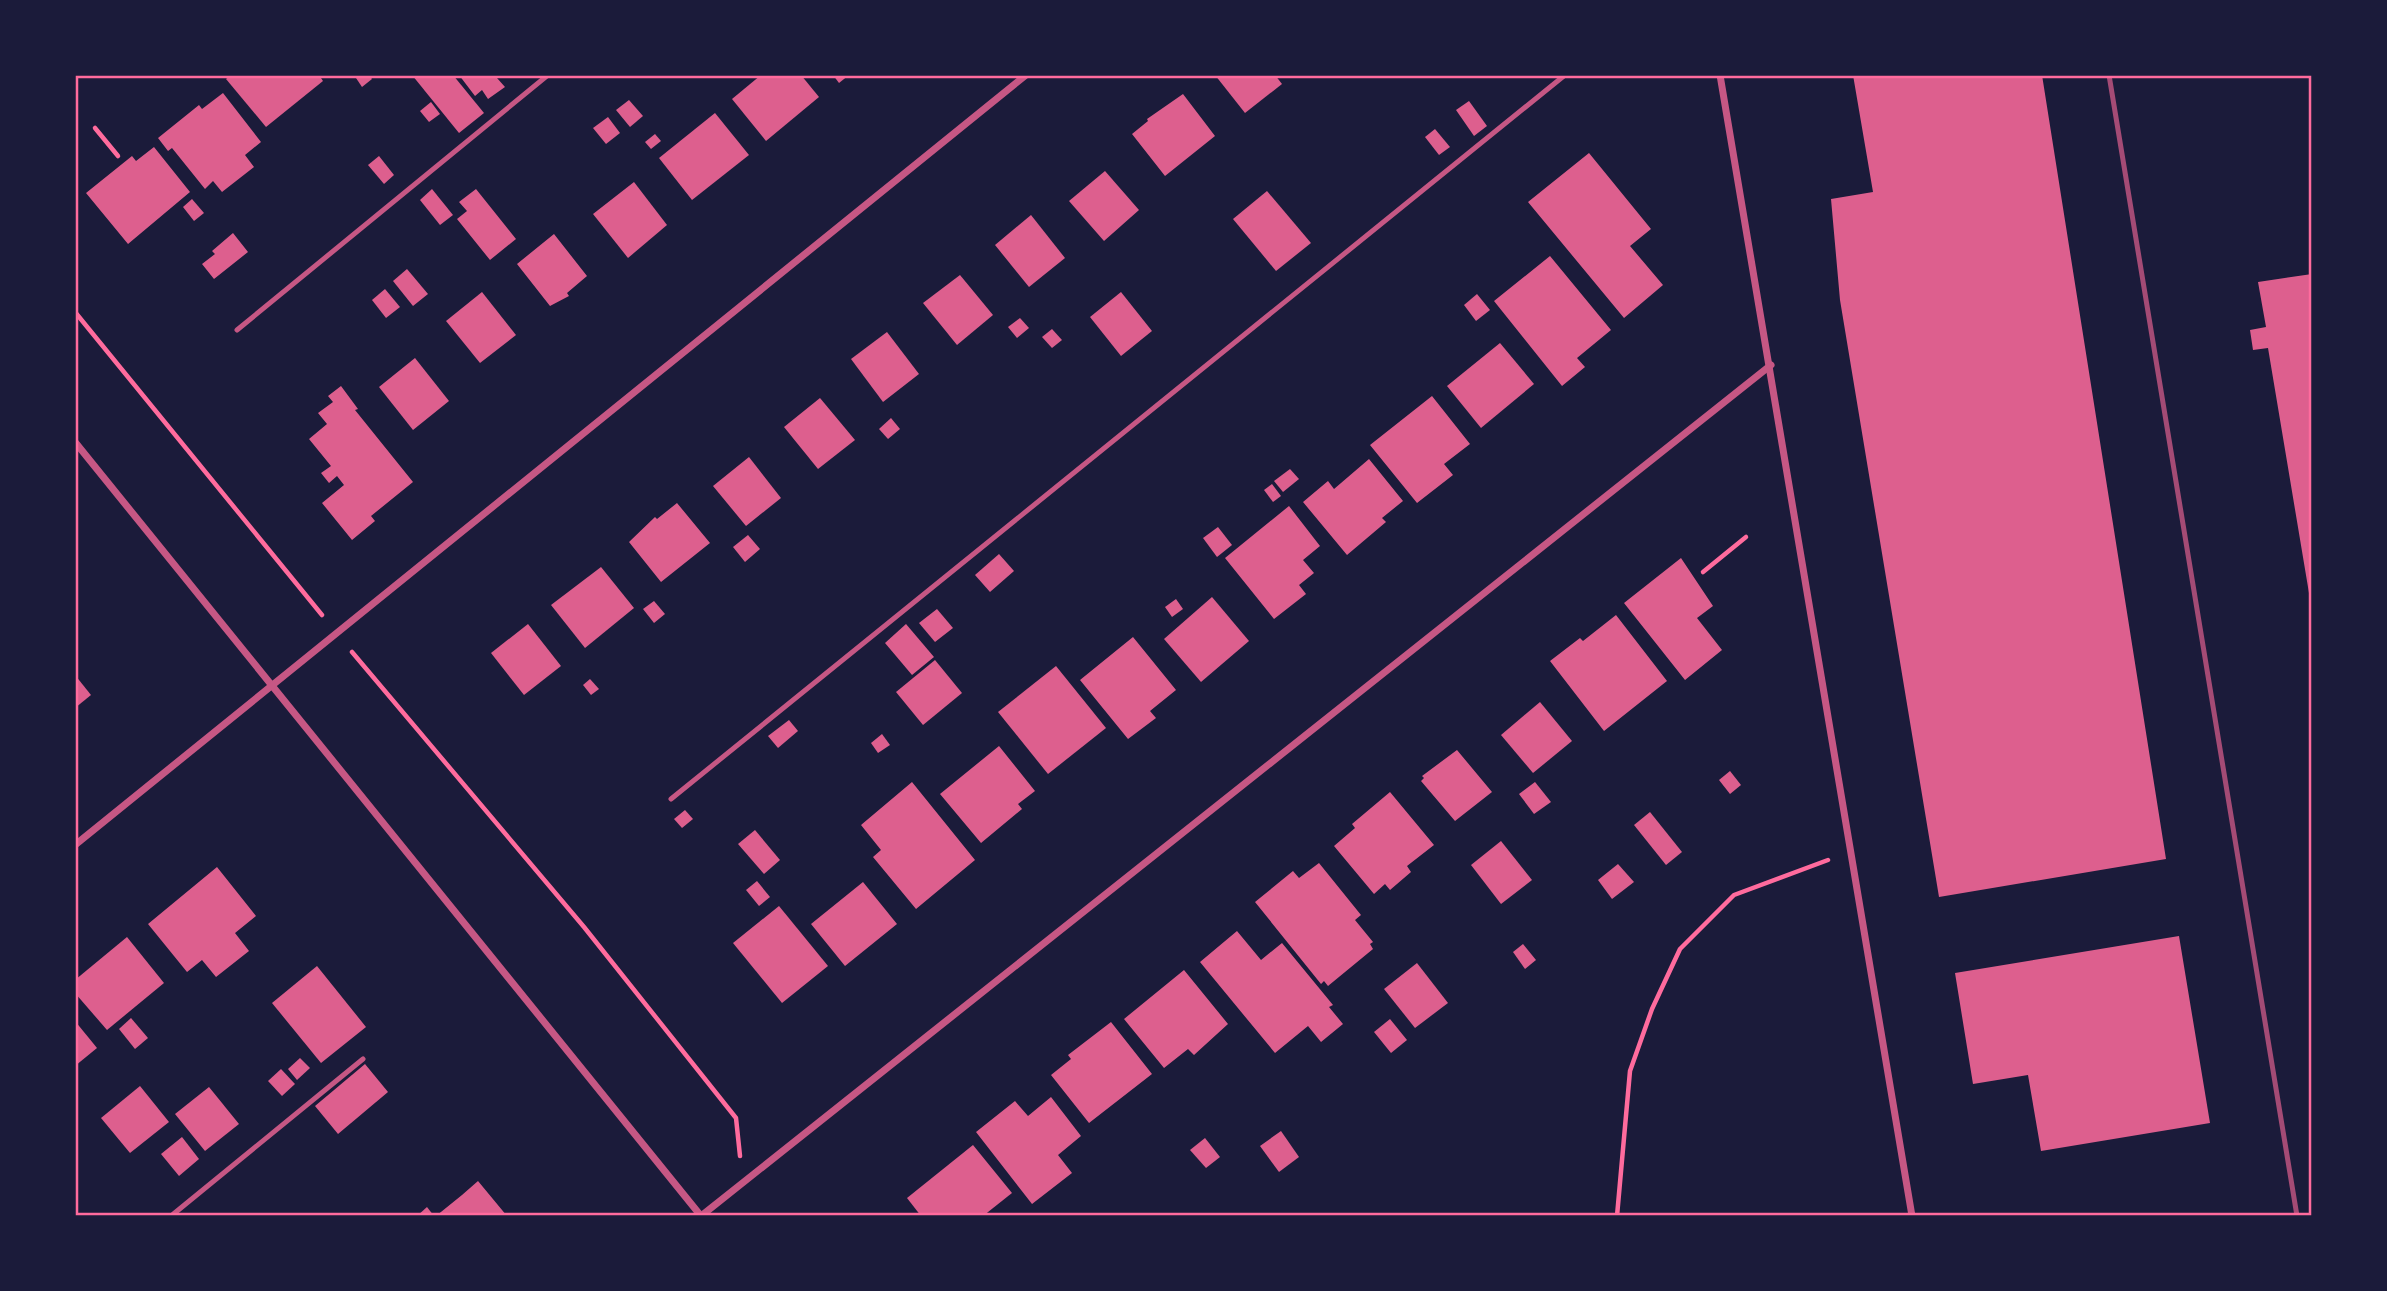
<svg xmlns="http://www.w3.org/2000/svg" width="2387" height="1291" viewBox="0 0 2387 1291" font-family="Ubuntu,sans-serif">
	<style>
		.building { fill: #dd5f8e }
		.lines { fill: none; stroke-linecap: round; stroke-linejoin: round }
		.path { stroke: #ff6b9d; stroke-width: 4.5 }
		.service { stroke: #c65784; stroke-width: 5 }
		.minor { stroke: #c65784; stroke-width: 7 }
		.rail { stroke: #a44b75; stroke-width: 5 }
		.neatline { fill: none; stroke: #ff6b9d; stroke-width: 2.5 }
	</style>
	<rect width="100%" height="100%" fill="#1b1b3a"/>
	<g class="building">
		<path d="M231,75H319L323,81L266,127L226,79Z"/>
		<path d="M354,75H369L372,79L362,87Z"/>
		<path d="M412,75H453L484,113L459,133Z"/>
		<path d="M459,75H500L497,78L505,87L488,99L482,90L475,96Z"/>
		<path d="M761,75H801L819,97L766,141L732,99Z"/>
		<path d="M833,75H849L839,83Z"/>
		<path d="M1215,75H1275L1282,84L1245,113Z"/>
		<path d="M1853,75H2042L2166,859L1939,897L1840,300L1831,199L1873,192Z"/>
		<path d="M223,93L261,142L245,155L254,167L222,192L213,181L205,189L172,148L168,151L158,138L199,105L202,109Z"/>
		<path d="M1183,94L1215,136L1165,176L1132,134L1148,121L1147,119Z"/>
		<path d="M629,100L643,116L630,127L616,110Z"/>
		<path d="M1469,101L1487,126L1474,136L1456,110Z"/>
		<path d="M431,102L440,114L429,122L420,111Z"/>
		<path d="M715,113L749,155L692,200L659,158Z"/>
		<path d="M608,117L620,133L606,144L593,128Z"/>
		<path d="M1435,129L1450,147L1439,155L1425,137Z"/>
		<path d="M655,134L661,141L651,149L645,142Z"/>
		<path d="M154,147L190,192L128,244L86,193L132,156L136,161Z"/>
		<path d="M1589,153L1651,229L1630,246L1663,285L1624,318L1528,202Z"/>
		<path d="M379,156L394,175L384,184L368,165Z"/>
		<path d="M1105,171L1139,210L1104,241L1069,201Z"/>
		<path d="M634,182L667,225L628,258L593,214Z"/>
		<path d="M432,189L453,215L440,225L420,200Z"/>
		<path d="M476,189L516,239L490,260L457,219L467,211L459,202Z"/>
		<path d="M1267,191L1311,243L1276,271L1233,219Z"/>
		<path d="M192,199L204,213L194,221L183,207Z"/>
		<path d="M1031,215L1065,258L1029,287L995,245Z"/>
		<path d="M233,233L248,252L214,279L202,264L215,254L212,251Z"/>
		<path d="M554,234L587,276L567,293L569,296L550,306L517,264Z"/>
		<path d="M1550,256L1611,330L1577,358L1585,367L1562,386L1494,301Z"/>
		<path d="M407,269L428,294L413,306L393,281Z"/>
		<path d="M2312,274V599H2310L2268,348L2253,350L2250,330L2266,327L2258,282Z"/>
		<path d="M960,275L993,315L957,345L923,303Z"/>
		<path d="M385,289L400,307L386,318L372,300Z"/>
		<path d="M482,292L516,335L480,363L446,321Z"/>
		<path d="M1121,292L1152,331L1121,356L1090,317Z"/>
		<path d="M1477,294L1490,310L1476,321L1464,305Z"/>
		<path d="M1020,318L1029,328L1017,338L1008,327Z"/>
		<path d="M1052,329L1062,340L1052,348L1042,337Z"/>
		<path d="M887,332L919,374L883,402L851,359Z"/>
		<path d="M1500,343L1534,384L1481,428L1447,386Z"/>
		<path d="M415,358L449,401L413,430L379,387Z"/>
		<path d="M341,386L358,409L355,410L413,482L371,516L375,521L352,540L322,503L344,485L337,476L329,483L321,473L331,466L309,439L327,424L318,413L333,402L328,396Z"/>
		<path d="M1432,396L1470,444L1444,464L1453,475L1417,503L1370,445Z"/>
		<path d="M820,398L855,440L818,469L784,427Z"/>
		<path d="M891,418L900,429L888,439L879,429Z"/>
		<path d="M749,457L781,498L746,526L713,486Z"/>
		<path d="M1369,459L1403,501L1382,518L1386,522L1347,555L1303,502L1328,481L1334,489Z"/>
		<path d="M1290,469L1299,479L1283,492L1274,481Z"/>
		<path d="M1272,484L1281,496L1273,502L1264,490Z"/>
		<path d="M677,503L710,543L661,582L629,542L655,517L657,519Z"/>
		<path d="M1289,506L1320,546L1303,560L1314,573L1299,585L1306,594L1274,619L1225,558Z"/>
		<path d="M1218,527L1232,545L1217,557L1203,538Z"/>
		<path d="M748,535L760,549L745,562L733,547Z"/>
		<path d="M999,554L1014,571L990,592L975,575Z"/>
		<path d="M1681,558L1713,606L1697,618L1722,650L1685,680L1624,603Z"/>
		<path d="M601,567L634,608L585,648L551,605Z"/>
		<path d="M1212,597L1249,641L1201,682L1164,639Z"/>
		<path d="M1176,599L1183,609L1172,617L1165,607Z"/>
		<path d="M654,601L665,614L654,623L643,609Z"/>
		<path d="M937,609L953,628L935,642L919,623Z"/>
		<path d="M1616,615L1667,681L1604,731L1550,661L1580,638L1583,641Z"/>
		<path d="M528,624L561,666L524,695L491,653Z"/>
		<path d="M906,624L934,657L912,675L885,643Z"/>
		<path d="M1133,637L1176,690L1150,711L1156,718L1128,739L1080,680Z"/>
		<path d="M935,660L962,693L923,725L896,692Z"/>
		<path d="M1056,666L1106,728L1048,774L998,712Z"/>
		<path d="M75,675L91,695L75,708Z"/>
		<path d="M590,679L599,689L591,695L583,685Z"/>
		<path d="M1540,702L1572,741L1533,773L1501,735Z"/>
		<path d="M789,720L798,731L778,748L768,736Z"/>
		<path d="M882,734L890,745L878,753L871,743Z"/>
		<path d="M999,746L1035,791L1018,804L1022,809L981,843L940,794Z"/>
		<path d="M1457,750L1492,792L1455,821L1421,781L1424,778L1422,776Z"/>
		<path d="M1730,771L1741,785L1730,794L1719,780Z"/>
		<path d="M912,782L975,860L916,909L873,857L881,850L861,825Z"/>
		<path d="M1535,782L1551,802L1534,814L1519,794Z"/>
		<path d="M1390,792L1434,845L1407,866L1411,872L1390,890L1385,884L1374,894L1334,846L1355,828L1352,824Z"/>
		<path d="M685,810L693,819L682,828L674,819Z"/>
		<path d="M1650,812L1682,852L1666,865L1634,825Z"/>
		<path d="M755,830L780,860L764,874L738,844Z"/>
		<path d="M1501,841L1532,880L1501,904L1471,865Z"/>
		<path d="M1319,863L1361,915L1355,920L1373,942L1370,944L1373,949L1328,986L1324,981L1321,984L1255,902L1293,871L1299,878Z"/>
		<path d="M1618,864L1634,882L1612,899L1598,880Z"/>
		<path d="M217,867L256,916L235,933L249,951L216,977L202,960L187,972L148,924Z"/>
		<path d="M757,881L770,897L759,906L746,890Z"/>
		<path d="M863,882L897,924L845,966L811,924Z"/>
		<path d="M779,906L828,966L782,1003L733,943Z"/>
		<path d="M1237,931L1261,960L1282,943L1333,1005L1329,1007L1343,1024L1321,1042L1308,1026L1275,1053L1200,962Z"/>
		<path d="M2179,936L2210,1123L2041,1151L2028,1075L1973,1084L1955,973Z"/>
		<path d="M127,937L164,983L107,1030L75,993V980Z"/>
		<path d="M1523,944L1536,960L1525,969L1513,952Z"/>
		<path d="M1417,963L1448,1003L1415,1028L1384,989Z"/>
		<path d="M317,966L366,1027L321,1063L272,1003Z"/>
		<path d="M1184,970L1228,1024L1194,1055L1188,1049L1164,1068L1124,1019Z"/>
		<path d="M131,1018L148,1038L135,1049L119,1029Z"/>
		<path d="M1390,1019L1407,1040L1391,1053L1374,1032Z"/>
		<path d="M75,1021L97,1048L75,1066Z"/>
		<path d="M1111,1022L1152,1074L1089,1123L1051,1075L1071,1059L1068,1055Z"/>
		<path d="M300,1058L310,1068L297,1080L288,1069Z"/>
		<path d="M365,1064L388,1092L338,1134L315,1106Z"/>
		<path d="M281,1069L295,1084L282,1096L268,1081Z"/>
		<path d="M140,1086L169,1122L130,1153L101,1118Z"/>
		<path d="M209,1087L239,1124L205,1151L175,1114Z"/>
		<path d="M1051,1097L1081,1136L1058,1155L1072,1173L1032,1204L976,1132L1015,1101L1028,1116Z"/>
		<path d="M1281,1131L1299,1157L1279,1172L1260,1146Z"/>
		<path d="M182,1137L199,1159L179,1176L161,1154Z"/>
		<path d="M1205,1138L1220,1157L1206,1168L1190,1150Z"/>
		<path d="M973,1145L1012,1193L983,1216H921L907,1198Z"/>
		<path d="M478,1181L507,1216H436L462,1195Z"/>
		<path d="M427,1207L434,1216H417Z"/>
	</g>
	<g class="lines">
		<g class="path">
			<path d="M95,128L118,156"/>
			<path d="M75,312L322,615"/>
			<path d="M1703,572L1746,537"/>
			<path d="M352,652L584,927L736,1118L740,1156"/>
			<path d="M1617,1216L1630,1071L1652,1009L1680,949L1734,895L1828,860"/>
		</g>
		<g class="service">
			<path d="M237,330L548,75"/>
			<path d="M671,799L1565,75"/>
			<path d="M171,1216L363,1059"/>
		</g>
		<g class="minor">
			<path d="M1720,75L1912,1216"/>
			<path d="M75,442L701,1216"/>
			<path d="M75,845L1026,75"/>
			<path d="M701,1216L1771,365"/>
		</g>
		<path class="rail" d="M2109,75L2297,1216"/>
	</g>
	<rect width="2387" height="1291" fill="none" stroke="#1b1b3a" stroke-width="154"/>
	<rect x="77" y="77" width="2233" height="1137" class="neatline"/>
</svg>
